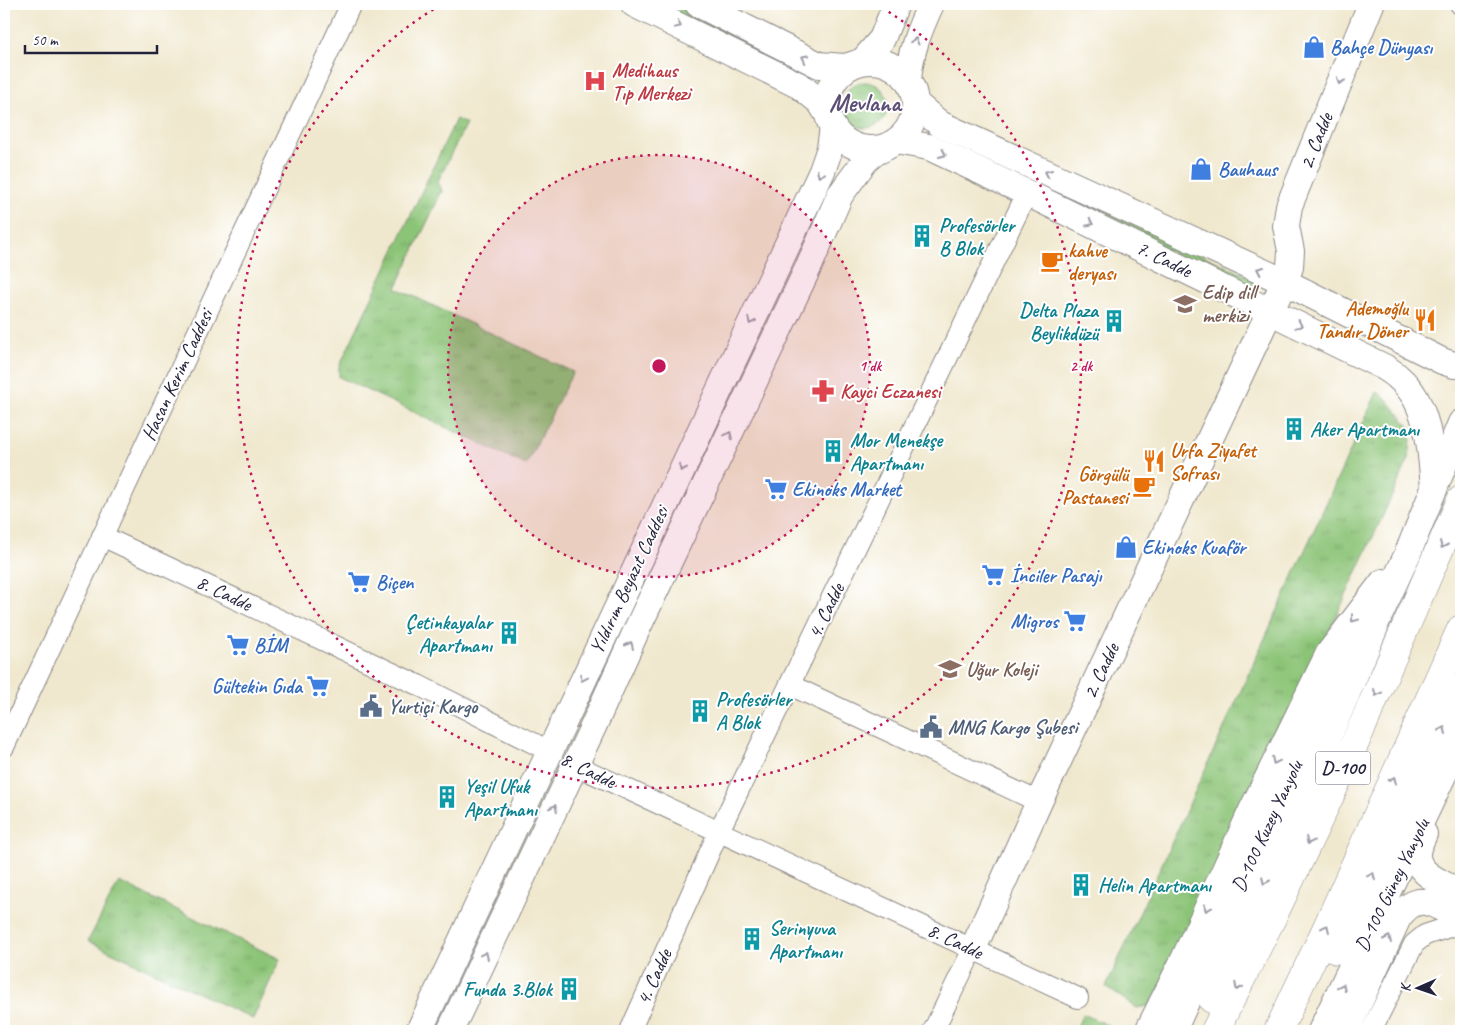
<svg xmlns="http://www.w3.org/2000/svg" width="1465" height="1035" viewBox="0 0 1465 1035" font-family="Caveat,sans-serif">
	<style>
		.grass { fill: url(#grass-tufts); stroke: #577359 }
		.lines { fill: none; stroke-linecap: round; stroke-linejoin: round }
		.minor-casing { stroke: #898584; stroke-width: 22 }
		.major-casing { stroke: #898584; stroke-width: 28 }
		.highway-casing { stroke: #898584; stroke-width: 29 }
		.minor { stroke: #fff; stroke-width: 20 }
		.major { stroke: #fff; stroke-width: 26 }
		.highway { stroke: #fff; stroke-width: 28 }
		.oneway { stroke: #9c9ca7 }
		.ring { fill: none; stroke: #c2185b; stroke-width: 2.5; stroke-dasharray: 2.5 5 }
		.labels { text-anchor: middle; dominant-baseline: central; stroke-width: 4; stroke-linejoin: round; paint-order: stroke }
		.shield { fill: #fff; stroke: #646476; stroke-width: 1 }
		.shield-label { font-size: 19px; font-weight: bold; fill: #22223b }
		.shop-label { font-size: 20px; font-weight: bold; fill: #366cbe; stroke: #fff; text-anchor: start }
		.health-label { font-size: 20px; font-weight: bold; fill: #be3a42; stroke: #fff; text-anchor: start }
		.street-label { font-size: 20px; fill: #22223b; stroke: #fff }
		.culture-label { font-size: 20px; font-weight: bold; fill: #0d838f; stroke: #fff; text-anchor: start }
		.food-label { font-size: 20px; font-weight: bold; fill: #c56008; stroke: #fff; text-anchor: start }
		.education-label { font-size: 20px; font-weight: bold; fill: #785e54; stroke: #fff; text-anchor: start }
		.service-label { font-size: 20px; font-weight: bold; fill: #4e5e75; stroke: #fff; text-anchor: start }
		.district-label { font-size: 25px; font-weight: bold; fill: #5c4f76; stroke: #fff }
		.centre { fill: #c2185b; stroke: #fff; stroke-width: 2.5 }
		.ring-label { font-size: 15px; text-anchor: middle; font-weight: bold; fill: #c2185b; stroke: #fff; stroke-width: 4; stroke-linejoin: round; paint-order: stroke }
	</style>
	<defs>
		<pattern id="grass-tufts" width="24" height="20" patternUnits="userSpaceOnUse" patternTransform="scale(1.25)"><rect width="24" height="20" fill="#8cc477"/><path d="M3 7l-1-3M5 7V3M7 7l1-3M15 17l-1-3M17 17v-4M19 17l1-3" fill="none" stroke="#78a868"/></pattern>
	</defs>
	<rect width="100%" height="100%" fill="#fff"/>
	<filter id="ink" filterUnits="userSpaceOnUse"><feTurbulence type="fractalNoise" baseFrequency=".02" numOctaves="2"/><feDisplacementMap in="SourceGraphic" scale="10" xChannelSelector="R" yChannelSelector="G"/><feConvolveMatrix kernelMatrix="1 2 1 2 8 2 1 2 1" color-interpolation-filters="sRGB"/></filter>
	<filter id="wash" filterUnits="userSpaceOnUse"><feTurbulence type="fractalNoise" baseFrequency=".0096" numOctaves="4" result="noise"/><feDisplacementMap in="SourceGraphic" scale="20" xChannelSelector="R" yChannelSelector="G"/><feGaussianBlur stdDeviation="1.12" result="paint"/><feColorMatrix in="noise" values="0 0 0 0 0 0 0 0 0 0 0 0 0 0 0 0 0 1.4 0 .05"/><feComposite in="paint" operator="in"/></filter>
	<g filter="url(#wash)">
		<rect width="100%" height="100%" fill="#f0e8ce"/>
		<g class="grass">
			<path d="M654,4H686L804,68L800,76Z"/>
			<circle cx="865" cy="105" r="23"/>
			<path d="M456,119L466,124L438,181L442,191L396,288L573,372L526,465L339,377V367Z"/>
			<path d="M941,135L1256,280L1251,290L936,143Z"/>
			<path d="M1377,392L1384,396L1412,430L1409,459L1336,617L1162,983L1149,1006L1137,1008L1106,987Z"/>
			<path d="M119,882L280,959L253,1019L88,941Z"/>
			<path d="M1083,1014L1121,1031H1075Z"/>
		</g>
	</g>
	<g filter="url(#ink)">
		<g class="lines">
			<defs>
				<g id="minor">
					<path d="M1460,4L1461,5"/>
					<path d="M102,536L418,685L549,751"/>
					<path d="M790,685L1039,802"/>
					<path d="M4,747L351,4"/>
					<path d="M575,765L1078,998"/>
					<path d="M630,1031L719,831L1027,193"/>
					<path d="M933,1031L973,949"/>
					<path d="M1371,1031L1414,944L1425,935L1461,923"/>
				</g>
				<g id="major">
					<path d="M634,4L800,86L820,102L827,113"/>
					<path d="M698,4L819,65L844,67L852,65"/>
					<path d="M863,61L882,39L896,4"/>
					<circle cx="871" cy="105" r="44"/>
					<path d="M908,81C910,52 919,30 931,4"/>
					<path d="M915,103L940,124L1285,282L1442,361L1454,365H1461"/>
					<path d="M896,141L929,147L1027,193L1384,367C1389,370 1395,374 1399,378C1430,404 1431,453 1434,489"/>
					<path d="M1424,834C1422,839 1419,844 1418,848C1410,873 1445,884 1461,893"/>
					<path d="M973,949L1039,802L1270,311L1285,282L1290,267L1291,251L1286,226L1289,206L1371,4"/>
					<path d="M419,1031L822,171L830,148L833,127"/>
					<path d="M450,1031L593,727L638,627L809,266L840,195L865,161L874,153L886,147"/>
					<path d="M1148,1031L1185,957L1253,808L1329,653L1383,582"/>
					<path d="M1173,1031L1237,889L1317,720L1334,687L1374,627L1407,555L1461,423"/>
					<path d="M1321,1031L1461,738"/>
					<path d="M1346,1031L1398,918C1419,888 1436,906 1461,919"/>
				</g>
				<g id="highway">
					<path d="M1336,950L1436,744L1461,689"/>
					<path d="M1212,999L1301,799L1374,627"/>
					<path d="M1215,1031L1274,914L1355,743L1461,500"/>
					<path d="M1278,1031L1327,927L1461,629"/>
				</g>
			</defs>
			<use href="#minor" class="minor-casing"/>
			<use href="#major" class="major-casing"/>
			<use href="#highway" class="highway-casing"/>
			<use href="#minor" class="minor"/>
			<use href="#major" class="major"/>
			<use href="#highway" class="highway"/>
		</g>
		<defs><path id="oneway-chevron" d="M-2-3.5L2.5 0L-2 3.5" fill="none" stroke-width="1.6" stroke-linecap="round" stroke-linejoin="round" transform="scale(1.25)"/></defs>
		<g class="oneway">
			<use href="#oneway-chevron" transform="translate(678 25) rotate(26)"/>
			<use href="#oneway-chevron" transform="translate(915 41) rotate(-75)"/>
			<use href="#oneway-chevron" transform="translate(805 58) rotate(-153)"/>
			<use href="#oneway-chevron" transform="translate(1340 81) rotate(112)"/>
			<use href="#oneway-chevron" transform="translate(943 154) rotate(25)"/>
			<use href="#oneway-chevron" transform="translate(1048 173) rotate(-155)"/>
			<use href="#oneway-chevron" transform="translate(820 174) rotate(113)"/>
			<use href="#oneway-chevron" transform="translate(1090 223) rotate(26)"/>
			<use href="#oneway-chevron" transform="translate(1260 270) rotate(-155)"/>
			<use href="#oneway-chevron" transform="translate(751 321) rotate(115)"/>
			<use href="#oneway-chevron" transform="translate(1299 325) rotate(26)"/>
			<use href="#oneway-chevron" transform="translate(729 435) rotate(-65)"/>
			<use href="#oneway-chevron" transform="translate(682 468) rotate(115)"/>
			<use href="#oneway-chevron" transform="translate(1443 545) rotate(114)"/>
			<use href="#oneway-chevron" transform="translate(1354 619) rotate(127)"/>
			<use href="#oneway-chevron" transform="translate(630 645) rotate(-66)"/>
			<use href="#oneway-chevron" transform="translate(583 678) rotate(115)"/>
			<use href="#oneway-chevron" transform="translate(1377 693) rotate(114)"/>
			<use href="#oneway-chevron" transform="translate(1443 730) rotate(-66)"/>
			<use href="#oneway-chevron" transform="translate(1275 761) rotate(116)"/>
			<use href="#oneway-chevron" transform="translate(1393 780) rotate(-66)"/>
			<use href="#oneway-chevron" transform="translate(554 808) rotate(-65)"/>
			<use href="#oneway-chevron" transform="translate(1309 841) rotate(115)"/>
			<use href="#oneway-chevron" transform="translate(1372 876) rotate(-64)"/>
			<use href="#oneway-chevron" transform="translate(1265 881) rotate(114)"/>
			<use href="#oneway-chevron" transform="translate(1207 908) rotate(115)"/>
			<use href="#oneway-chevron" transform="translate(1326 928) rotate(-65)"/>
			<use href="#oneway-chevron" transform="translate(1388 939) rotate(-66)"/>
			<use href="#oneway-chevron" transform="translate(485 955) rotate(-65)"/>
			<use href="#oneway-chevron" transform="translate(1238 987) rotate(117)"/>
			<use href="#oneway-chevron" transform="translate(1342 987) rotate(-64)"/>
		</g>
	</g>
	<circle cx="659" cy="366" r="211" fill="#c2185b" fill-opacity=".12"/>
	<g class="ring">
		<circle cx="659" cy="366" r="211"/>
		<path d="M876 4A422 422 0 1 1 442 4"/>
	</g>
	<defs>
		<symbol id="shop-bare" viewBox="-9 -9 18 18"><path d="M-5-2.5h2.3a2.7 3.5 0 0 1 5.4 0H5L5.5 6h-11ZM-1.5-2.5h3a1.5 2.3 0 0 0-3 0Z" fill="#3f7fe0" stroke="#fff" stroke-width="2.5" paint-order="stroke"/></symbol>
		<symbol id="hospital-bare" viewBox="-9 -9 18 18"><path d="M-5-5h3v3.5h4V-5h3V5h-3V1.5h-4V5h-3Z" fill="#e0444e" stroke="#fff" stroke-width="2.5" paint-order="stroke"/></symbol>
		<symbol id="building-bare" viewBox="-9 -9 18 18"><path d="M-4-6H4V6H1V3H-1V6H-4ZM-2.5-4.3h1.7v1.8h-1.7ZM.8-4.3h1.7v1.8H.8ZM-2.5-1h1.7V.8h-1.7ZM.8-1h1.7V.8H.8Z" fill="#0f9aa8" stroke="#fff" stroke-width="2.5" paint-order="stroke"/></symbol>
		<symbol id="cafe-bare" viewBox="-9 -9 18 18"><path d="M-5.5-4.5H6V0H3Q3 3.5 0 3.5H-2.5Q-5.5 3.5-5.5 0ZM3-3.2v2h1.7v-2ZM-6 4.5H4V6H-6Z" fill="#e8710a" stroke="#fff" stroke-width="2.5" paint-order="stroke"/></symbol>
		<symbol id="school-bare" viewBox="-9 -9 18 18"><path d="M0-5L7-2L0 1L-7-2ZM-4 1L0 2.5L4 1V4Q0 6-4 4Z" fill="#8d6e63" stroke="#fff" stroke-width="2.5" paint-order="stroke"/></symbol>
		<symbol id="restaurant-bare" viewBox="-9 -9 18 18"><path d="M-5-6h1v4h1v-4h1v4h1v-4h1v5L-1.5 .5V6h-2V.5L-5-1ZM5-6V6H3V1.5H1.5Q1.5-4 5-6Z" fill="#e8710a" stroke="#fff" stroke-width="2.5" paint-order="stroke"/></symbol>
		<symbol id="pharmacy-bare" viewBox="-9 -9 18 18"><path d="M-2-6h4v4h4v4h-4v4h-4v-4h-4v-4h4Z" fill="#e0444e" stroke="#fff" stroke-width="2.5" paint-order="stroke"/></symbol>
		<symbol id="supermarket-bare" viewBox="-9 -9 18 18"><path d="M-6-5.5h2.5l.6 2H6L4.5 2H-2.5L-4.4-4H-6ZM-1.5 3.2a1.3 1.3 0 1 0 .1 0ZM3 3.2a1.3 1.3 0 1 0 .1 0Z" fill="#3f7fe0" stroke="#fff" stroke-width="2.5" paint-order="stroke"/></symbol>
		<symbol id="civic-bare" viewBox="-9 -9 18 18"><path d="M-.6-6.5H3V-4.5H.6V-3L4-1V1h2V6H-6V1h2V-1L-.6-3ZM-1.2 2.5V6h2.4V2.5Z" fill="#5c6f8a" stroke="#fff" stroke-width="2.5" paint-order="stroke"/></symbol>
	</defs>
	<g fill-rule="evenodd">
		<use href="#shop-bare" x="1298" y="31" width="32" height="32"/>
		<use href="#hospital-bare" x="579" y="65" width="32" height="32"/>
		<use href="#shop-bare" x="1185" y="153" width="32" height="32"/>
		<use href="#building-bare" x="906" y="220" width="32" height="32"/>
		<use href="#cafe-bare" x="1036" y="245" width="32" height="32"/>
		<use href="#school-bare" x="1169" y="288" width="32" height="32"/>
		<use href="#restaurant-bare" x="1409" y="304" width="32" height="32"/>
		<use href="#building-bare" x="1098" y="305" width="32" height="32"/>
		<use href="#pharmacy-bare" x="807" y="375" width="32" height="32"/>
		<use href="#building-bare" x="1278" y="413" width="32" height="32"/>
		<use href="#building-bare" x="817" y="435" width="32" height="32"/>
		<use href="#restaurant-bare" x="1138" y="445" width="32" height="32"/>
		<use href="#cafe-bare" x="1128" y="470" width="32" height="32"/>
		<use href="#supermarket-bare" x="760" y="473" width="32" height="32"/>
		<use href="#shop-bare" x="1110" y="531" width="32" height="32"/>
		<use href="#supermarket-bare" x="977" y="559" width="32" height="32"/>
		<use href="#supermarket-bare" x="343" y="566" width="32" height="32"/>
		<use href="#supermarket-bare" x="1059" y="605" width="32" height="32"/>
		<use href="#building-bare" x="493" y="617" width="32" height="32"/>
		<use href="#supermarket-bare" x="222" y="629" width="32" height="32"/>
		<use href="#school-bare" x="934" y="653" width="32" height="32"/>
		<use href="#supermarket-bare" x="302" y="670" width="32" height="32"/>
		<use href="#civic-bare" x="355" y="690" width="32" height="32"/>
		<use href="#building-bare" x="684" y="695" width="32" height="32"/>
		<use href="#civic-bare" x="915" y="711" width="32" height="32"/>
		<use href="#building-bare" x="431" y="781" width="32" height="32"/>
		<use href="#building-bare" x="1065" y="869" width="32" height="32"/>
		<use href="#building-bare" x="736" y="923" width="32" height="32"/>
		<use href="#building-bare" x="553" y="973" width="32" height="32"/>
	</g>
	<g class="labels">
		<rect class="shield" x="1315.5" y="751.5" width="55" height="33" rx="4"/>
		<g class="shield-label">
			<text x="1343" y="768">D-100</text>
		</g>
		<g class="shop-label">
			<text x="1330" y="47">Bahçe Dünyası</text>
			<text x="1218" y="169">Bauhaus</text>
			<text x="792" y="489">Ekinoks Market</text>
			<text x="1142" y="547">Ekinoks Kuaför</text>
			<text x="1010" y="575">İnciler Pasajı</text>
			<text x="376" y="582">Biçen</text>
			<text x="1058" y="621" text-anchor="end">Migros</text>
			<text x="254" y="645">BİM</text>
			<text x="302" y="686" text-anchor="end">Gültekin Gıda</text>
		</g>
		<g class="health-label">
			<text x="612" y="70">Medihaus<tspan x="612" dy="23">Tıp Merkezi</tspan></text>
			<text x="840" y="391">Kayci Eczanesi</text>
		</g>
		<g class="street-label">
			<text transform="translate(1316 141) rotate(-68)">2. Cadde</text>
			<text transform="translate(1164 259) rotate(26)">7. Cadde</text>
			<text transform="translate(177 375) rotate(-65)">Hasan Kerim Caddesi</text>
			<text transform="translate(629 580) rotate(-65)">Yıldırım Beyazıt Caddesi</text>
			<text transform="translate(224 593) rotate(25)">8. Cadde</text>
			<text transform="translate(826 611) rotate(-64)">4. Cadde</text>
			<text transform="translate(1101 671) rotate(-65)">2. Cadde</text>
			<text transform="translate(588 770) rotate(26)">8. Cadde</text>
			<text transform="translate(1267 826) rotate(-65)">D-100 Kuzey Yanyolu</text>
			<text transform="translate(1392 885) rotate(-64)">D-100 Güney Yanyolu</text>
			<text transform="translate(955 941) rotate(25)">8. Cadde</text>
			<text transform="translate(654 977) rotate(-66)">4. Cadde</text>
		</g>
		<g class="culture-label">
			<text x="939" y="225">Profesörler<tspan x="939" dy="23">B Blok</tspan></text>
			<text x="1098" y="310" text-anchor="end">Delta Plaza<tspan x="1098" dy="23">Beylikdüzü</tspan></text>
			<text x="1310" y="429">Aker Apartmanı</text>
			<text x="850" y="440">Mor Menekşe<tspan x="850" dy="23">Apartmanı</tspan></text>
			<text x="492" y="622" text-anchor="end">Çetinkayalar<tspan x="492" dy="23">Apartmanı</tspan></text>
			<text x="716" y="699">Profesörler<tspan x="716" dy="23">A Blok</tspan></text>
			<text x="464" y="786">Yeşil Ufuk<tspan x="464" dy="23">Apartmanı</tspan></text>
			<text x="1098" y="885">Helin Apartmanı</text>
			<text x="769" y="928">Serinyuva<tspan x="769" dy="23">Apartmanı</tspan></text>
			<text x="552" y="989" text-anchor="end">Funda 3.Blok</text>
		</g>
		<g class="food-label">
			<text x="1068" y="250">kahve<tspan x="1068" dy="23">deryası</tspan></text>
			<text x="1408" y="308" text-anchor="end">Ademoğlu<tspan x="1408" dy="23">Tandır Döner</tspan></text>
			<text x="1170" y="450">Urfa Ziyafet<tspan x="1170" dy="23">Sofrası</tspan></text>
			<text x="1128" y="474" text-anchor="end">Görgülü<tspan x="1128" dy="23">Pastanesi</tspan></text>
		</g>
		<g class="education-label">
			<text x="1202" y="292">Edip dill<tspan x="1202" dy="23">merkizi</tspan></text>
			<text x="966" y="669">Uğur Koleji</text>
		</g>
		<g class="service-label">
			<text x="388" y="706">Yurtiçi Kargo</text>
			<text x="948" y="727">MNG Kargo Şubesi</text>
		</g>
		<g class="district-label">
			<text x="865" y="103">Mevlana</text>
		</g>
	</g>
	<circle cx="659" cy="366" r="8" class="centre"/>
	<g class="ring-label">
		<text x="870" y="371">1 dk</text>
		<text x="1081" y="371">2 dk</text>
	</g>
	<rect width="1465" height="1035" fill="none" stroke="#fff" stroke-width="20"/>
	<g transform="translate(1418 988) rotate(268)" stroke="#ffffff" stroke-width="4" paint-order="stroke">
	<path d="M0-4L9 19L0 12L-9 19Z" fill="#22223b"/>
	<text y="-8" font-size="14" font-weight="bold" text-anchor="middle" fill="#22223b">K</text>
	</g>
	<path d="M25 45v8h132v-8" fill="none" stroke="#22223b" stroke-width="2.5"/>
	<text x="32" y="45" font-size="15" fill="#22223b" stroke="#ffffff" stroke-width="4" paint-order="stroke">50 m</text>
</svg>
